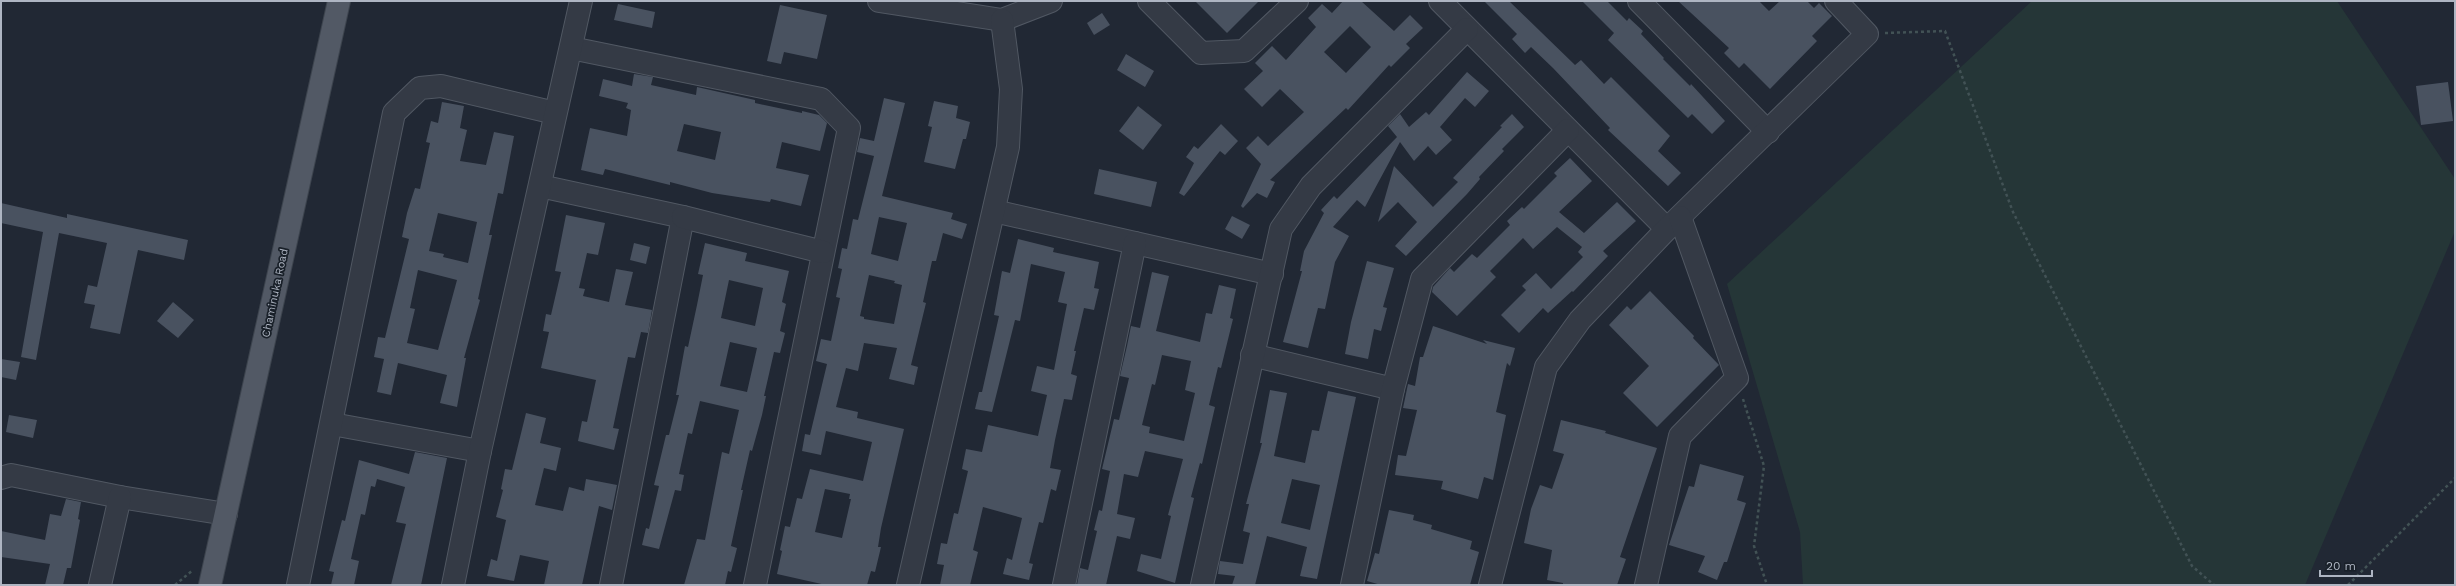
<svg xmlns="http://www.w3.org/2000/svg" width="2456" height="586" viewBox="0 0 2456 586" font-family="'Work Sans',sans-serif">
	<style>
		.green { fill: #253637 }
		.building { fill: #495260; fill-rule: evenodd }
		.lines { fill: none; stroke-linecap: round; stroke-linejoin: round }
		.minor-casing { stroke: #515863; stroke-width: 24 }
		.major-casing { stroke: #3d444e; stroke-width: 24 }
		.path { stroke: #425255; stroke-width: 2.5; stroke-dasharray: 3 3; stroke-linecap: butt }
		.minor { stroke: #343a45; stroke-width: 22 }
		.major { stroke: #525965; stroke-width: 22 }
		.labels { text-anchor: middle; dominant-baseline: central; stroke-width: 3.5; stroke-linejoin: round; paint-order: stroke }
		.street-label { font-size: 11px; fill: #aeb5c2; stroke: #192029 }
	</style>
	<rect width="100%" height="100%" fill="#212834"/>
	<path class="green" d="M2032,1H2337L2455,179V231L2305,585H1803L1800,532L1727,284Z"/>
	<g class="building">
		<path d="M1195,1H1259L1227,33Z"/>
		<path d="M1343,1H1361L1394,31L1410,15L1423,28L1406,44L1410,48L1391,67L1389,65L1348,110L1346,108L1270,180L1275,182L1267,198L1257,193L1243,208L1241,206L1261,164L1246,148L1258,136L1268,146L1304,112L1280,89L1262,107L1244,89L1263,71L1255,63L1272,46L1286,60L1316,27L1308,18L1322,4L1332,13ZM1350,26L1371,47L1346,73L1324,52Z"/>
		<path d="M1484,1H1509L1575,65L1581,60L1604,84L1611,77L1670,136L1658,151L1681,173L1668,186L1608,130L1610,128L1553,68L1531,47L1525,53L1512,39L1517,34Z"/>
		<path d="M1582,1H1607L1627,21L1629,18L1643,31L1641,34L1664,58L1663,59L1690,86L1691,84L1725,121L1712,134L1692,114L1688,118L1608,40L1614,33Z"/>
		<path d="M1678,1H1759L1769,11L1780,1H1807L1814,8L1819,3L1832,16L1812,36L1817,41L1770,89L1744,63L1739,68L1724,53L1729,48Z"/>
		<path d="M618,4L655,12L652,28L614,20Z"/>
		<path d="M780,5L827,15L817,59L784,52L781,64L767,61Z"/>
		<path d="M1102,13L1110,25L1094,35L1087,23Z"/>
		<path d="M1126,54L1154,71L1145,87L1117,70Z"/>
		<path d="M1467,72L1489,91L1475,107L1465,98L1440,127L1452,140L1436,155L1428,146L1414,161L1400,142L1365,207L1357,200L1333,227L1349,236L1335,262L1325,309L1318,308L1308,348L1283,342L1302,271H1300L1304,251L1324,213L1321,210L1334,196L1337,199L1397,137L1388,126L1400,114L1409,127L1426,112L1429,115Z"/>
		<path d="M634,74L653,77L651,85L696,95L697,87L755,100V103L802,113V111L819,115L827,123L820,151L782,142L776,168L809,175L801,206L771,199L770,202L712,193L670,182V185L605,169L603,175L581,170L590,128L627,136L631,110L626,108L628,103L599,96L603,79L632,86ZM684,124L721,132L715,160L677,151Z"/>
		<path d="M2448,82L2453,121L2421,125L2416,86Z"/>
		<path d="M884,98L905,103L882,196L953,213L951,219L967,224L962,239L943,233L936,261H932L923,302L926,303L911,365L918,367L914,385L889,379L897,348L864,343L858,371L846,368L836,407L858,412L857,418L904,429L881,528L878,547H881L875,572L871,571L867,585H826L777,574L782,551L780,550L785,526L790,527L797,498L802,499L810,469L863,481L872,442L826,431L821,455L802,451L805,434L810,435L827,364L816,361L821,339L831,341L840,298L836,297L842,269L838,268L842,248L847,249L853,219L858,220L874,156L857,152L860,138L874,141ZM879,217L907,223L898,261L871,254ZM869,275L895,281L894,283L902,285L894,324L864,319V317L860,316ZM825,489L850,494L849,499H851L842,538L815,532Z"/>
		<path d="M934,101L958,106L956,118L970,122L966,139H963L955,169L924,162L932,127L928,126Z"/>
		<path d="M442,102L464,106L460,128L467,130L460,161L486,165L494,132L514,136L503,194L498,193L489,235H492L478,299L480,300L464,358H466L457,407L440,403L447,375L398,363L391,395L377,392L384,359L374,357L378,337L385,338L409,239L402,237L407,213L415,188L420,189L430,143L426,142L431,121L438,123ZM438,213L477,222L468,263L443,257L444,254L429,251ZM418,270L457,280L438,350L407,343L415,309L410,308Z"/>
		<path d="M1138,106L1162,125L1143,150L1119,131Z"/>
		<path d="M1512,114L1524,127L1502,149L1504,151L1479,177L1480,179L1467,194L1406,256L1395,246L1417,222L1398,202L1378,222L1394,166L1433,207L1458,182L1453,178L1502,127L1500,126Z"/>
		<path d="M1221,124L1238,141L1225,155L1220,151L1184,196L1179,193L1194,163L1186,157L1194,146L1198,149Z"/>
		<path d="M1570,158L1592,181L1559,212L1584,233L1617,202L1636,221L1603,251L1608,256L1573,292L1572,291L1548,313L1543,308L1519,333L1501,315L1526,290L1522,286L1536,273L1551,289L1583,257L1578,252L1582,247L1557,227L1533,249L1523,238L1490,271L1496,277L1457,316L1432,292L1433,287L1450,268L1454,272L1472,254L1477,258L1510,225L1507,221L1522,207L1524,209L1557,176L1554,173Z"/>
		<path d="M1099,169L1157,182L1151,207L1094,194Z"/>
		<path d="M1,203L67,218V214L188,240L184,260L138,250L120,334L90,328L95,305L84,303L88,285L97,287L107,243L59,233L36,360L21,357L43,232L1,223Z"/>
		<path d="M566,215L605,223L598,255L587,253L579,288L585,289L583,296L609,302L616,269L633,272L625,305L652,310L648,333L641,332L635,358L628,357L613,428L619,429L614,450L578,441L582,421L587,422L596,380L541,368L549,332L543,331L546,314L551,315L561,272L555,271Z"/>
		<path d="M1232,216L1250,225L1242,239L1225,229Z"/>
		<path d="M1018,239L1054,248L1053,252L1099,262L1094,288L1099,289L1094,310L1084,308L1074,351H1076L1071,374L1077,376L1072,400L1064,399L1055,440L1050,468L1061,470L1056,491L1051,489L1043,523L1039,522L1029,563L1033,564L1029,580L1003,574L1007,558L1012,560L1022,518L983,507L973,550L978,552L970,585H940L944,565L937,564L941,543L947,544L954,513L958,514L968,471L962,469L966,449L982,452L988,425L1038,436L1047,395L1031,391L1037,366L1054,370L1067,304L1058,302L1065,272L1031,264L1020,321L1015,320L992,412L975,409L979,392H982L999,316L994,315L1002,271L1010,273Z"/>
		<path d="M634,243L650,247L646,264L630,260Z"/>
		<path d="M705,243L747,253L745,261L789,271L782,302L786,304L780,331L785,333L780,353L774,352L764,396H766L762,415L752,451L750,450L741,490H743L731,546L737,548L731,572L728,571L725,585H684L697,539L705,540L722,452L729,454L739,410L700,401L692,434L688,433L679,474L684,475L681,491L675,490L659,549L642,545L646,528L649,529L659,486L654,485L666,435H669L679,395H676L685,346L688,347L697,305L703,275L698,274ZM729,280L763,288L755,326L721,318ZM730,342L757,348L747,392L720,386Z"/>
		<path d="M1367,261L1394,268L1383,307L1387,308L1381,331L1374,329L1368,359L1345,354L1351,322Z"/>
		<path d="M1152,272L1169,276L1156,331L1200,342L1206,313L1212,314L1219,285L1236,289L1230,318L1233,319L1221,368L1218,367L1209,405L1215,407L1202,464L1200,463L1191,497L1194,498L1175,583L1137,571L1141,554L1161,559L1171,516L1168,515L1183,459L1145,451L1138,477L1124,474L1117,514L1135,518L1130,539L1117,536L1106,585H1077L1080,568L1088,570L1097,531L1094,530L1099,510L1102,511L1110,471L1102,469L1114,419L1119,420L1129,378L1120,376L1127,346L1131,326L1140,328ZM1162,355L1191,361L1185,390L1195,393L1184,441L1149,433L1150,427L1142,425L1152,384L1155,385Z"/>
		<path d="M1650,291L1694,336L1693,338L1719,365L1657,427L1623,393L1649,366L1609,325L1627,306L1631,310Z"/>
		<path d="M173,302L194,320L178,338L157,321Z"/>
		<path d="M1433,326L1487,344L1483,340L1515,348L1510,366L1507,363L1496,412L1506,415L1493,480L1484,477L1478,499L1441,489L1443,481L1395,475L1398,455L1406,456L1417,410L1403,408L1408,384L1415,386L1420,357H1423Z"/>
		<path d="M1,359L20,362L16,380L1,377Z"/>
		<path d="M1270,390L1287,393L1274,456L1305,463L1312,430L1319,431L1328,391L1356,397L1317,579L1300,576L1307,547L1267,536L1255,585H1232L1235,576L1218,574L1219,566L1220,561L1243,564L1250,533L1243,531L1249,504H1246L1262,443H1260ZM1292,479L1320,485L1310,530L1281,523Z"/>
		<path d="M526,413L546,418L540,443L561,448L556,471L544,468L535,505L563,511L569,487L584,491L586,479L617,485L612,510L599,506L582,585H544L549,561L520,555L514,581L487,576L491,559L497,561L506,520L496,517L503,490L501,489L505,469L512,470Z"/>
		<path d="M9,415L37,420L33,438L6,432Z"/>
		<path d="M1561,420L1606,431L1605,433L1657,448L1620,557L1626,559L1617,585H1563V583L1547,580L1552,550L1524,543L1531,509L1540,485L1552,489L1564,454L1553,451Z"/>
		<path d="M415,452L447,458L421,585H391L406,524L396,522L405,487L377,479L375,487L371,486L365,515L361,514L351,559L359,561L354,585H331L334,572L329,571L342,520L345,521L359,460L409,474Z"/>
		<path d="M1700,464L1744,476L1737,500L1746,503L1727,562H1724L1717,580L1698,572L1705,556L1669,545L1689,486L1694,487Z"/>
		<path d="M66,499L81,502L78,519L80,520L71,568H67L63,585H45L50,564L1,557V531L45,540L50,514L61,516Z"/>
		<path d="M1389,510L1414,515L1413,520L1432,525L1431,529L1472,541L1470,549L1479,552L1470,585H1381L1367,581L1375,553L1379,554Z"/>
	</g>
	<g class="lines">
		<defs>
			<g id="minor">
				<path d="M879,1L1002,20L1051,1"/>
				<path d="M1149,1L1201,53L1244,51L1297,1"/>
				<path d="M1440,1L1667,229"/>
				<path d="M1639,1L1768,132"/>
				<path d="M571,48L821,99L849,128L755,585"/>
				<path d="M540,186L683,217L611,585"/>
				<path d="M994,211L1272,274"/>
				<path d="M683,217L823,252"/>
				<path d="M1252,355L1393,389"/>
				<path d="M332,424L480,451"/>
				<path d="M1,478L11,475L120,497L226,514"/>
				<path d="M100,585L120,497"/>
				<path d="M298,585L394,113L420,88L441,86L555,113"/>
				<path d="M453,585L480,451L581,1"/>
				<path d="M908,585L1008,147L1011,89L1002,20"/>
				<path d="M1064,585L1135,243"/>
				<path d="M1202,585L1281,229L1311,186L1467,29"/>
				<path d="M1352,585L1393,389L1422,279L1568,130"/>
				<path d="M1490,585L1546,367L1580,320L1667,229L1867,34L1836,1"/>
				<path d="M1646,585L1680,436L1737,378L1680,217"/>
			</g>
			<path id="major" d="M210,585L339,1"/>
		</defs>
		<use href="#minor" class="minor-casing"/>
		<use href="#major" class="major-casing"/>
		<g class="path">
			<path d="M1885,33L1945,31L2013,212L2192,566L2214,585"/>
			<path d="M1743,399L1764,466L1754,546L1767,585"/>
			<path d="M175,585L193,570"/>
			<path d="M2348,585L2455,478"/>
		</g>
		<use href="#minor" class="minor"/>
		<use href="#major" class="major"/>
	</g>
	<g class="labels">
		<g class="street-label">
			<text transform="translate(275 293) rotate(-78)">Chaminuka Road</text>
		</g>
	</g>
	<rect width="2456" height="586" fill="none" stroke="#aeb5c2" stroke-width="4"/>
	<path d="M2320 570v6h52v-6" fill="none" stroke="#aeb5c2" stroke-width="2"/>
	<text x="2326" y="570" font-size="12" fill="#aeb5c2" stroke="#192029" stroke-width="3" paint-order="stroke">20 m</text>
</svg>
